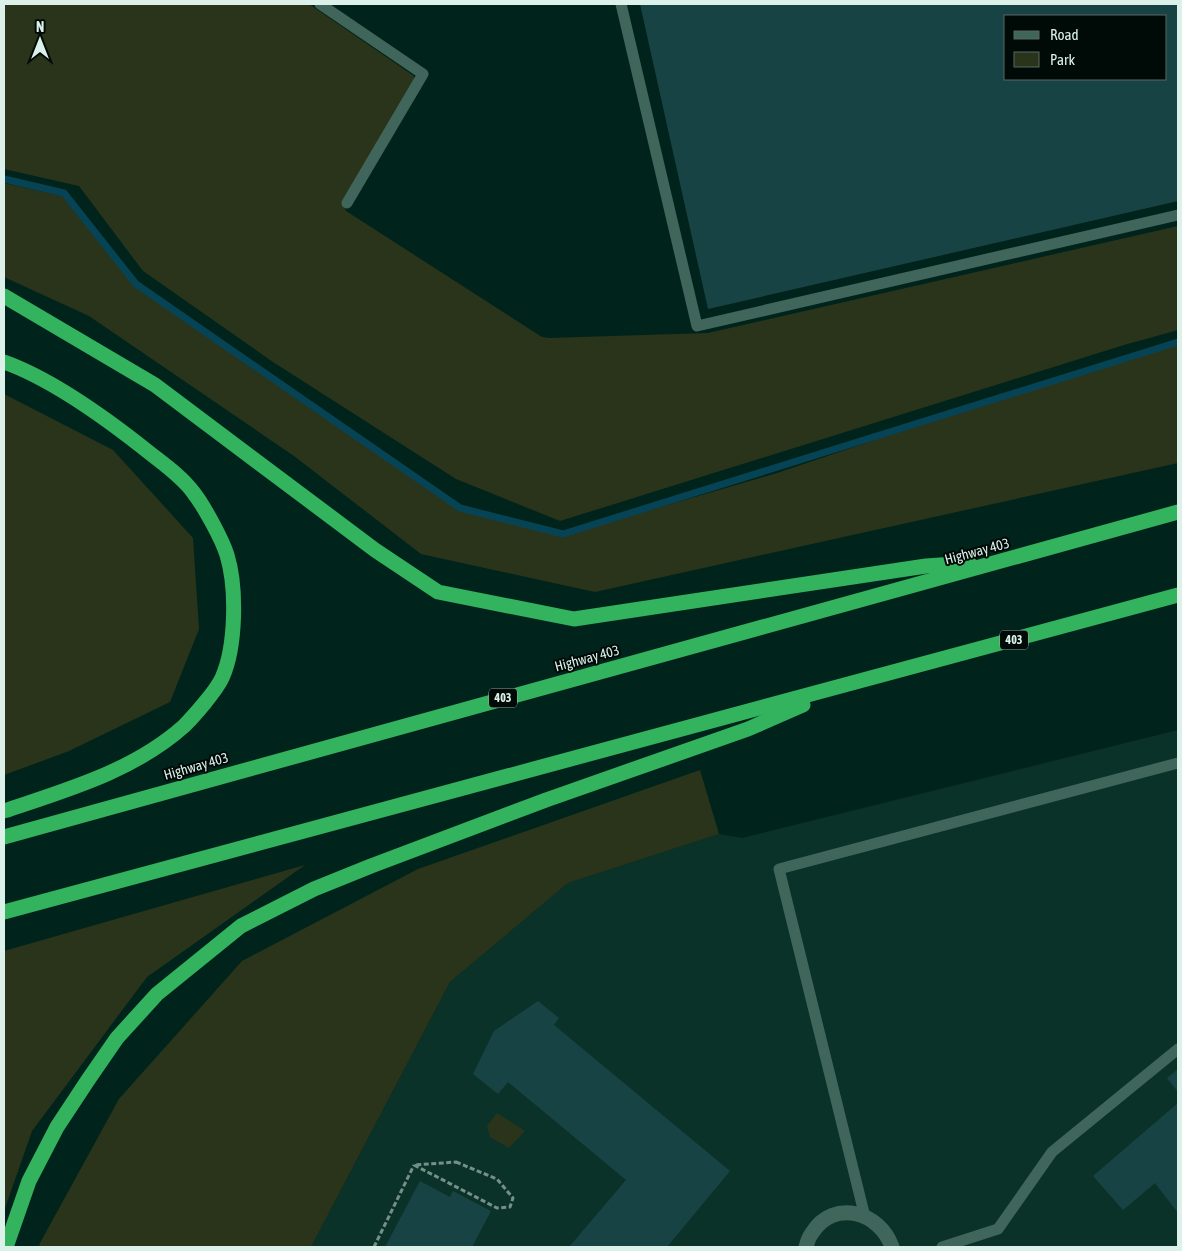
<svg xmlns="http://www.w3.org/2000/svg" width="1182" height="1251" viewBox="0 0 1182 1251" font-family="'Asap Condensed',sans-serif">
	<style>
		.built { fill: #0b3229 }
		.green { fill: #2a341b }
		.lines { fill: none; stroke-linecap: round; stroke-linejoin: round }
		.stream { stroke: #064455; stroke-width: 7 }
		.building { fill: #184345; fill-rule: evenodd }
		.path { stroke: #749088; stroke-width: 3; stroke-dasharray: 5 2.5; stroke-linecap: butt }
		.lane { stroke: #40665b; stroke-width: 11 }
		.secondary { stroke: #40665b; stroke-width: 15 }
		.highway { stroke: #33b35e; stroke-width: 15 }
		.labels { text-anchor: middle; dominant-baseline: central; stroke-width: 4; stroke-linejoin: round; paint-order: stroke }
		.shield { fill: #000a07; stroke: #9aaca6; stroke-width: 1 }
		.shield-label { font-size: 12px; font-weight: bold; fill: #dcf1ea }
		.street-label { font-size: 14px; fill: #dcf1ea; stroke: #000a07 }
	</style>
	<rect width="100%" height="100%" fill="#00241c"/>
	<path class="built" d="M1178,730V1247H311L450,982L568,883L719,834L742,838Z"/>
	<g class="green">
		<path d="M4,4H309L414,76V81L344,206L346,211L542,337L550,338L708,333L1178,226V330L1124,345L560,521L456,479L273,362L143,271L79,186L4,169Z"/>
		<path d="M4,183L62,196L133,284L458,509L562,536L777,473L881,438L1178,344V463L595,592L421,554L294,456L89,316L4,277Z"/>
		<path d="M4,394L113,450L193,538L199,629L170,702L69,751L4,775Z"/>
		<path d="M700,770L719,834L568,883L450,982L311,1247H39L40,1243L119,1099L242,961L418,869Z"/>
		<path d="M305,865L147,977L32,1131L4,1211V951Z"/>
		<path d="M497,1113L525,1131L509,1148L490,1137L487,1126Z"/>
	</g>
	<g class="lines">
		<path class="stream" d="M4,179L64,193L136,284L460,508L563,534L1178,342"/>
	</g>
	<g class="building">
		<path d="M640,4H1178V201L708,309ZM1006,16H1166V79H1006Z"/>
		<path d="M538,1001L559,1018L554,1025L730,1171L667,1247H569L626,1180L508,1082L498,1094L473,1074L494,1031Z"/>
		<path d="M1178,1069V1092L1167,1078Z"/>
		<path d="M1178,1103V1213L1155,1183L1123,1210L1093,1176Z"/>
		<path d="M420,1181L450,1197L453,1191L491,1211L472,1247H385Z"/>
	</g>
	<g class="lines">
		<g class="path">
			<path d="M456,1162L497,1179L513,1198L510,1207L497,1208L414,1165Z"/>
			<path d="M374,1247L414,1165"/>
		</g>
		<g class="lane">
			<path d="M320,4L423,74L347,203"/>
			<path d="M621,4L697,326L1178,215"/>
			<path d="M865,1217L779,869L1178,763"/>
			<path d="M942,1247L998,1229L1052,1152L1178,1049"/>
		</g>
		<path class="secondary" d="M806,1247C807,1243 809,1237 812,1233C834,1198 880,1212 892,1247"/>
		<g class="highway">
			<path d="M4,296L155,385L375,550L438,592L574,619L926,566L969,563"/>
			<path d="M4,362C52,379 111,422 151,454C165,465 182,477 193,492C204,506 222,539 227,555C237,588 236,647 222,678C216,691 194,716 184,726C134,771 66,790 4,811"/>
			<path d="M4,837L1178,512"/>
			<path d="M4,912L1178,595"/>
			<path d="M6,1247L29,1181L57,1127L88,1080L117,1038L157,994L241,926L314,889L371,866L546,800L748,729L803,705"/>
		</g>
	</g>
	<g class="labels">
		<g class="shield">
			<rect x="1000" y="630.5" width="28" height="19" rx="4"/>
			<rect x="489" y="688.5" width="28" height="19" rx="4"/>
		</g>
		<g class="shield-label">
			<text x="1014" y="640">403</text>
			<text x="503" y="698">403</text>
		</g>
		<g class="street-label">
			<text transform="translate(977 551) rotate(-15)">Highway 403</text>
			<text transform="translate(587 658) rotate(-15)">Highway 403</text>
			<text transform="translate(196 766) rotate(-16)">Highway 403</text>
		</g>
	</g>
	<rect width="1182" height="1251" fill="none" stroke="#dcf1ea" stroke-width="10"/>
	<rect x="1004" y="15" width="162" height="65" fill="#000a07" stroke="#586662"/>
	<rect x="1014" y="31" width="25" height="8" fill="#40665b" stroke="#586662"/>
	<text x="1050" y="40" font-size="15" fill="#dcf1ea">Road</text>
	<rect x="1014" y="52" width="25" height="15" fill="#2a341b" stroke="#586662"/>
	<text x="1050" y="65" font-size="15" fill="#dcf1ea">Park</text>
	<g transform="translate(40 40)" stroke="#000a07" stroke-width="4" paint-order="stroke">
	<path d="M0-4L9 19L0 12L-9 19Z" fill="#dcf1ea"/>
	<text y="-8" font-size="14" font-weight="bold" text-anchor="middle" fill="#dcf1ea">N</text>
	</g>
</svg>
